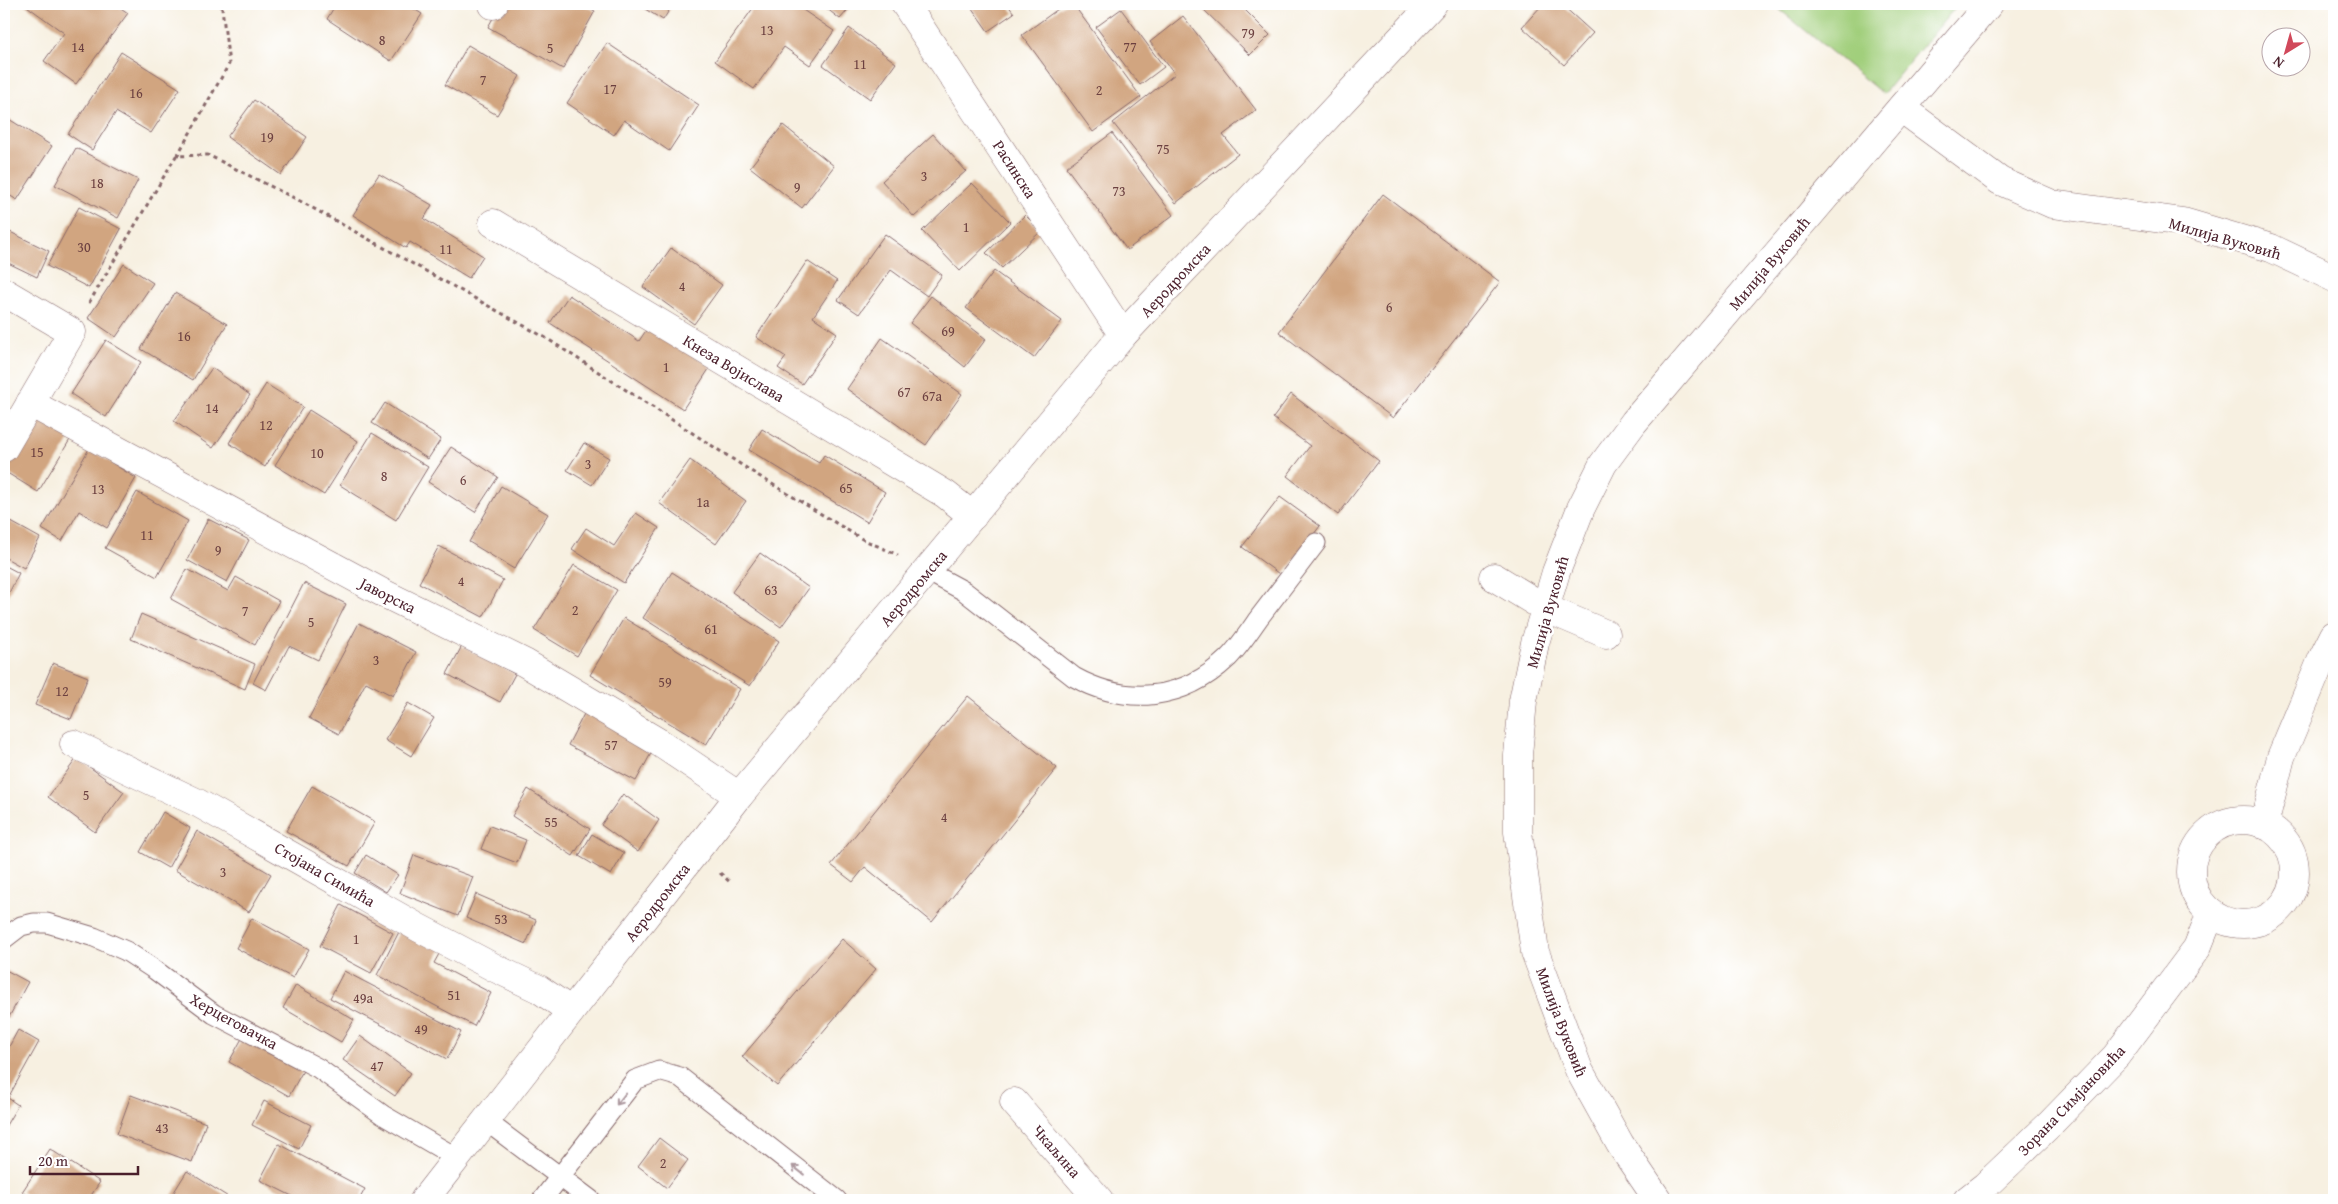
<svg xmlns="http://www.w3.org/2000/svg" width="2338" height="1204" viewBox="0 0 2338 1204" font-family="'Gentium Book Plus',serif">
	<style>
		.green { fill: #a1cf7c; stroke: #767754 }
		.building { fill: #d1a580 }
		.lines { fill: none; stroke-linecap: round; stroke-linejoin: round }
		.service-casing { stroke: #87686b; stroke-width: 21 }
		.minor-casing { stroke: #87686b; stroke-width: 29 }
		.tertiary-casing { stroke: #87686b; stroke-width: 29 }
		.path { stroke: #87686b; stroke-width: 3; stroke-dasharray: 4 4; stroke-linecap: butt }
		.service { stroke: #fff; stroke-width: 19 }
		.minor { stroke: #fff; stroke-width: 28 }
		.tertiary { stroke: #fff; stroke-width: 28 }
		.oneway { stroke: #ae9aa0 }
		.labels { text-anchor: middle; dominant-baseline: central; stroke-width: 5; stroke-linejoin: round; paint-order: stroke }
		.number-label { font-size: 14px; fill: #6c4040 }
		.street-label { font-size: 16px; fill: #4a1f2b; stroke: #fff }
	</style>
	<rect width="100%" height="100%" fill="#fff"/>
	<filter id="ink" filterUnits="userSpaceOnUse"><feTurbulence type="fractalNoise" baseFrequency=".02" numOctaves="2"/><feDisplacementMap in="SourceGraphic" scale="10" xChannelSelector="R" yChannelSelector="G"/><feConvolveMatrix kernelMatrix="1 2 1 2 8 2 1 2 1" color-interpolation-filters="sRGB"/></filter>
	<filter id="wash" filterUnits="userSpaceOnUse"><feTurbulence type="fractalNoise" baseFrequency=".0096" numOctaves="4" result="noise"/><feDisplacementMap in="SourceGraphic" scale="20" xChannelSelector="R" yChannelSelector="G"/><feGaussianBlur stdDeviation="1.12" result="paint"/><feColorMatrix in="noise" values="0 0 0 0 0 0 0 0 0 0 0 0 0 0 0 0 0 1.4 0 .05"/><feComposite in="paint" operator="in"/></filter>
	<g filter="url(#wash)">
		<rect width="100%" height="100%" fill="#f7f0e1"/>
		<path class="green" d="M1773,4H1958L1883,94Z"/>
		<g id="blocks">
			<g class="building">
				<path d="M24,4H115L128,13L76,84L44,61L64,33Z"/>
				<path d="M336,4H406L422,14L391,61L327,19Z"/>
				<path d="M501,4H582L595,11L563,69L488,27Z"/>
				<path d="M637,4H673L663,20Z"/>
				<path d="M756,4H794L834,31L810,65L784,47L754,89L715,61Z"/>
				<path d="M821,4H853L840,19Z"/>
				<path d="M969,4H1007L1014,13L988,31Z"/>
				<path d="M1065,4H1073L1141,97L1093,132L1022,35Z"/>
				<path d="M1198,4H1249L1245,10L1270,35L1250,55Z"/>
				<path d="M1543,4H1561L1593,33L1564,65L1522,27Z"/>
				<path d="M1121,9L1164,67L1140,85L1096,27Z"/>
				<path d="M1183,16L1256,110L1223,135L1238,154L1176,203L1113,123L1175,74L1150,42Z"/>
				<path d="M849,28L896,63L870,99L823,65Z"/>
				<path d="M607,43L699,105L669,151L624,120L614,135L567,103Z"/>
				<path d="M468,45L520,76L497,115L445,85Z"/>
				<path d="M121,52L180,89L151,133L116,112L92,150L68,134Z"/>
				<path d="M254,100L307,137L281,175L227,137Z"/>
				<path d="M4,116L52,146L17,200L4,192Z"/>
				<path d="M783,125L834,166L802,208L750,167Z"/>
				<path d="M1112,133L1173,215L1127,250L1066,167Z"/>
				<path d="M933,134L966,171L914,217L882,181Z"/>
				<path d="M76,148L138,180L118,218L55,185Z"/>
				<path d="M379,174L432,205L424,219L483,256L469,278L410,242L406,248L353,215Z"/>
				<path d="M972,183L1010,222L960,271L922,231Z"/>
				<path d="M1383,194L1500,282L1393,418L1279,332Z"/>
				<path d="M79,207L121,229L89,288L47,266Z"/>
				<path d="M1025,215L1041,231L1002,268L986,253Z"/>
				<path d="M6,230L49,251L37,277L4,261V235Z"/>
				<path d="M885,234L942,275L927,296L891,270L859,314L838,300Z"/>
				<path d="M671,248L722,285L694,324L643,287Z"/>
				<path d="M807,261L837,281L813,317L837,333L802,384L778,368L786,357L756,337Z"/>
				<path d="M124,264L153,283L116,337L88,318Z"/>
				<path d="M994,271L1062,321L1034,358L966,308Z"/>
				<path d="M175,293L227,324L193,380L141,349Z"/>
				<path d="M569,295L639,341L649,326L711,366L683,409L550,323Z"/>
				<path d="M931,296L986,339L965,367L910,323Z"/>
				<path d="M882,338L962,394L926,445L847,389Z"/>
				<path d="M106,340L141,362L106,417L71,394Z"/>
				<path d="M212,368L250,395L213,448L174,421Z"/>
				<path d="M266,384L303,407L265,467L229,443Z"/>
				<path d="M1291,394L1379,461L1338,515L1287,476L1310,446L1273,418Z"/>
				<path d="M385,403L441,439L428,459L372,423Z"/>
				<path d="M309,410L358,441L324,495L275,465Z"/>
				<path d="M35,416L71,438L38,492L4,471V467Z"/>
				<path d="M762,429L819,463L824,455L885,492L867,522L749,450Z"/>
				<path d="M372,433L428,467L396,520L340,485Z"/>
				<path d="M584,443L609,458L592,485L567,470Z"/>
				<path d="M451,447L498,477L475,512L428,482Z"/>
				<path d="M89,449L136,478L107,528L79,511L62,541L42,529Z"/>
				<path d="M690,460L746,501L716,544L659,503Z"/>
				<path d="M501,486L548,514L514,569L469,542Z"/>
				<path d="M137,492L188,521L157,577L105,548Z"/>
				<path d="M1280,497L1320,526L1282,576L1242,547Z"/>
				<path d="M636,513L659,528L624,583L572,549L586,528L614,546Z"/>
				<path d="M4,518L40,538L24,568L4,557Z"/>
				<path d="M208,519L249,540L227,582L187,560Z"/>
				<path d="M439,546L503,580L483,617L419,583Z"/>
				<path d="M760,553L809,588L781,627L732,592Z"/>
				<path d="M4,565L19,573L4,603Z"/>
				<path d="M574,565L617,590L577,656L534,630Z"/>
				<path d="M187,569L228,591L236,577L279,601L255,645L171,599Z"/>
				<path d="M672,572L779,641L750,686L643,618Z"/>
				<path d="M304,583L346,604L318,660L289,646L266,690L253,683Z"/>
				<path d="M141,614L255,664L245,689L131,639Z"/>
				<path d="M624,618L740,689L706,745L590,675Z"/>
				<path d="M359,623L416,652L393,696L366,682L339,734L309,718Z"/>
				<path d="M462,646L515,674L500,702L447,674Z"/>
				<path d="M53,663L88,677L71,719L35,705Z"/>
				<path d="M968,696L1057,768L932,922L865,867L853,882L831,865Z"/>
				<path d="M408,703L434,718L411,756L385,740Z"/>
				<path d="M586,710L655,746L636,781L568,745Z"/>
				<path d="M77,758L124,792L95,832L48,797Z"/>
				<path d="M312,786L375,822L349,866L286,831Z"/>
				<path d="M528,789L590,829L573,856L512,816Z"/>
				<path d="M623,794L659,820L638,852L601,825Z"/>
				<path d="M163,812L190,828L168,868L140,852Z"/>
				<path d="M490,826L526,840L517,863L481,849Z"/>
				<path d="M197,831L271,874L249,912L175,870Z"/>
				<path d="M592,834L624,853L611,875L579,856Z"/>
				<path d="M366,855L398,875L386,892L355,873Z"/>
				<path d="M414,855L473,877L458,916L400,893Z"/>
				<path d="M476,894L536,920L526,944L466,918Z"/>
				<path d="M341,905L393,933L371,973L320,946Z"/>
				<path d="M252,918L309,949L293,978L236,948Z"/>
				<path d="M403,924L444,945L434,963L491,993L474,1026L377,975Z"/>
				<path d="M842,939L876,969L777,1086L742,1057Z"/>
				<path d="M4,969L28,982L8,1019L4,1017Z"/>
				<path d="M344,971L461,1032L447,1059L330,998Z"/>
				<path d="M296,985L354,1020L341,1042L283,1008Z"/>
				<path d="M18,1030L39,1042L8,1098L18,1105L5,1127L4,1056Z"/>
				<path d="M245,1033L305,1067L289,1096L229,1062Z"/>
				<path d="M360,1036L411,1073L395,1096L343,1060Z"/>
				<path d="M131,1095L206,1123L192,1162L117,1134Z"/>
				<path d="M264,1101L311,1125L299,1149L252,1125Z"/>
				<path d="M659,1138L688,1160L667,1188L638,1166Z"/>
				<path d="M279,1144L365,1189L359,1200H300L260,1180Z"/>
				<path d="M50,1149L100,1182L88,1200H29L31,1198L22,1192Z"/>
				<path d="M187,1171L233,1200H169Z"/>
			</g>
		</g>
	</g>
	<g filter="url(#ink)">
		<use href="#blocks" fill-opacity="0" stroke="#87686b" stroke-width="1"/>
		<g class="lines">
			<defs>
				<g id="service">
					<path d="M927,571L964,591L1074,677C1127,706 1183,701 1228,658C1239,647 1249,632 1258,619C1277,594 1297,568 1316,543"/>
					<path d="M4,939L21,926L34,923H47L94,937L126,951L155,970L214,1014L318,1068L383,1115L457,1158"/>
					<path d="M486,1121L591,1200"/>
					<path d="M542,1200L635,1080L659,1071L680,1077L837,1200"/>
				</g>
				<g id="minor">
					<path d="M905,4L1123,335"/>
					<path d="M493,5L494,4"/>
					<path d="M1901,108L2000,181L2052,204L2183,222L2271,248L2334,278"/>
					<path d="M493,223L945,494L973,516"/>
					<path d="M4,292L72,332L4,448"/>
					<path d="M30,403L385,594L525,663L660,743L739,796"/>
					<path d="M1494,577L1545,608L1606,634"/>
					<path d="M74,744L198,803L419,928L497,969L539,989L571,1011"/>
					<circle cx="2243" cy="872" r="52"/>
					<path d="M2264,825L2281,757L2322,659L2334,635"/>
					<path d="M1014,1102L1099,1200"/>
					<path d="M1658,1200L1620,1144L1579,1070L1535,952L1518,832V755L1523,701L1535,643L1556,572L1581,508L1603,464L1634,422L1989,4"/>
					<path d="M1967,1200L1985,1186L2049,1125L2116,1056L2197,948L2211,913"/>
				</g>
				<path id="tertiary" d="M424,1200L739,796L1123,335L1433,4"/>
			</defs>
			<use href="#service" class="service-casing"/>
			<use href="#minor" class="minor-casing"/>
			<use href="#tertiary" class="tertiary-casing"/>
			<g class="path">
				<path d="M177,156L229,64L222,8L220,4"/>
				<path d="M89,303L176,156L208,155L300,201L546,338L754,473L862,539L898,555"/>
				<path d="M720,873L731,883"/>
			</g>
			<use href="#service" class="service"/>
			<use href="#minor" class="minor"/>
			<use href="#tertiary" class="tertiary"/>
		</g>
		<defs><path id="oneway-shaft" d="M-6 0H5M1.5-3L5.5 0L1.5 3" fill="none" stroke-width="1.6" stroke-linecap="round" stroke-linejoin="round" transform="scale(1.25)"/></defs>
		<g class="oneway">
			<use href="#oneway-shaft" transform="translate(621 1099) rotate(128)"/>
			<use href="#oneway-shaft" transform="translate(798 1170) rotate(-142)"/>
		</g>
	</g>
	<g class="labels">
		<g class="number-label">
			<text x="767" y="30">13</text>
			<text x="1248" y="33">79</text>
			<text x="382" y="40">8</text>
			<text x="78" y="47">14</text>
			<text x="1130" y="47">77</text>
			<text x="550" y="48">5</text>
			<text x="860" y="64">11</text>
			<text x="483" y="80">7</text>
			<text x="610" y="89">17</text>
			<text x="1099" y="90">2</text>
			<text x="136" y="93">16</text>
			<text x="267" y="137">19</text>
			<text x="1163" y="149">75</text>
			<text x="924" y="176">3</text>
			<text x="97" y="183">18</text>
			<text x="797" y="187">9</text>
			<text x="1119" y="191">73</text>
			<text x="966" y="227">1</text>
			<text x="84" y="247">30</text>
			<text x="446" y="249">11</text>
			<text x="682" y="286">4</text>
			<text x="1389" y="307">6</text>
			<text x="948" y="331">69</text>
			<text x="184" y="336">16</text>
			<text x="666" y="367">1</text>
			<text x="904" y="392">67</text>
			<text x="932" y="396">67a</text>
			<text x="212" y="408">14</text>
			<text x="266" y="425">12</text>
			<text x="37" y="452">15</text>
			<text x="317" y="453">10</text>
			<text x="588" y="464">3</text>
			<text x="384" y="476">8</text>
			<text x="463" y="480">6</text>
			<text x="846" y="488">65</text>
			<text x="98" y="489">13</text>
			<text x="703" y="502">1a</text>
			<text x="147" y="535">11</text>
			<text x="218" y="550">9</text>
			<text x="461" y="581">4</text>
			<text x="771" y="590">63</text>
			<text x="575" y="610">2</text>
			<text x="245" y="611">7</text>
			<text x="311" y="622">5</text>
			<text x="711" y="629">61</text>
			<text x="376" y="660">3</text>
			<text x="665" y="682">59</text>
			<text x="62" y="691">12</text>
			<text x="611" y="745">57</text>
			<text x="86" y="795">5</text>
			<text x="944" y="817">4</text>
			<text x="551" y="822">55</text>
			<text x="223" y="872">3</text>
			<text x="501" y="919">53</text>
			<text x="356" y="939">1</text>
			<text x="454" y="995">51</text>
			<text x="363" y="998">49a</text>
			<text x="421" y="1029">49</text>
			<text x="377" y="1066">47</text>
			<text x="162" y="1128">43</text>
			<text x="663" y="1163">2</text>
		</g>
		<g class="street-label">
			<text transform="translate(1015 169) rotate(57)">Расинска</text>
			<text transform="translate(2225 238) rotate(16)">Милија Вуковић</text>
			<text transform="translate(1769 263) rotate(-50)">Милија Вуковић</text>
			<text transform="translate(1175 280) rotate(-47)">Аеродромска</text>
			<text transform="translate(734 368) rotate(31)">Кнеза Војислава</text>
			<text transform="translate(913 588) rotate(-50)">Аеродромска</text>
			<text transform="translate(388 595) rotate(27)">Јаворска</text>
			<text transform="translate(1547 612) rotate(-74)">Милија Вуковић</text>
			<text transform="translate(325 874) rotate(30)">Стојана Симића</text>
			<text transform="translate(657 902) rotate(-52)">Аеродромска</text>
			<text transform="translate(234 1021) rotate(29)">Херцеговачка</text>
			<text transform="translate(1562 1022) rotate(69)">Милија Вуковић</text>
			<text transform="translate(2071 1100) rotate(-46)">Зорана Симјановића</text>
			<text transform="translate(1057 1151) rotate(49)">Чкаљина</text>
		</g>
	</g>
	<rect width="2338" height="1204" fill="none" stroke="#fff" stroke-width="20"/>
	<g transform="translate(2286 52) rotate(217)"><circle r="24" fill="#ffffff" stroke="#b7a5aa"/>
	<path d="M0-4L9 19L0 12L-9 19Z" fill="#d1495b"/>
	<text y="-8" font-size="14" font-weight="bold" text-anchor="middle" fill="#4a1f2b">N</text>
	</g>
	<path d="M30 1166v8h108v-8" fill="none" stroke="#4a1f2b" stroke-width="2.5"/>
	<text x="38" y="1166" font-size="15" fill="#4a1f2b" stroke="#ffffff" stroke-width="4" paint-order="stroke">20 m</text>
</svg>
